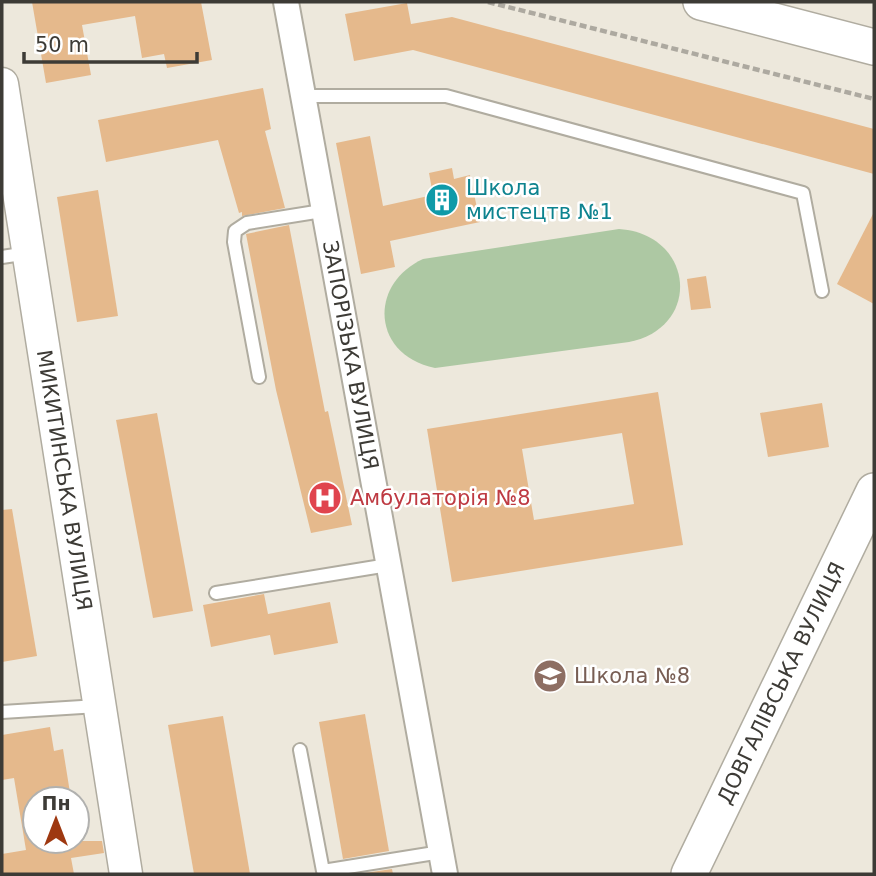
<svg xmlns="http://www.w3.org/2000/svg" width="876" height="876" viewBox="0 0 876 876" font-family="'DejaVu Sans',sans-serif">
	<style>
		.green { fill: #adc8a3 }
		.building { fill: #e5b98c; fill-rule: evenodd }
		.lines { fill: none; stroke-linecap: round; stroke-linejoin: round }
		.service-casing { stroke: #b0aca0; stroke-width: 16 }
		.minor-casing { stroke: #b0aca0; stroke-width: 28 }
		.tertiary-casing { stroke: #b0aca0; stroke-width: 35 }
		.secondary-casing { stroke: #b0aca0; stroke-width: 38 }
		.path { stroke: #ada9a0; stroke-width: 4.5; stroke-dasharray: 7 3.5; stroke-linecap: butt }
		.service { stroke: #fff; stroke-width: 12 }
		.minor { stroke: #fff; stroke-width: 24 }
		.tertiary { stroke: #fff; stroke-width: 32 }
		.secondary { stroke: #fff; stroke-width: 35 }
		.labels { text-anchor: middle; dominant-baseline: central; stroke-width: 5; stroke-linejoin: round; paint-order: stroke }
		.culture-label { font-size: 21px; fill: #0d838f; stroke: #fff; text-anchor: start }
		.street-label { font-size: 21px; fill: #3d3b36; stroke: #fff }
		.health-label { font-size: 21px; fill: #be3a42; stroke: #fff; text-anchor: start }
		.education-label { font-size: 21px; fill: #785e54; stroke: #fff; text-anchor: start }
	</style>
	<rect width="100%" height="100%" fill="#ede8dc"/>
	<path class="green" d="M619,229C694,234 703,327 629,342L435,368C373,356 367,285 423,259Z"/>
	<g class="building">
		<path d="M32,2H201L212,60L167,68L164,54L142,58L135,16L82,25L91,75L46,83Z"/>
		<path d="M407,3L411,24L452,17L874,129V174L413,50L354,61L345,14Z"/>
		<path d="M263,88L271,129L265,131L285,208L242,216V212L239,213L218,140L106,162L98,120Z"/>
		<path d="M370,136L383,206L433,195L429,173L452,168L454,179L470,175L480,222L390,241L395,267L361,274L336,143Z"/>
		<path d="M98,190L118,316L77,322L57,197Z"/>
		<path d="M874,212V304L837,284Z"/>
		<path d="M289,225L325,412L328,411L352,525L311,533L276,390L246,234Z"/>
		<path d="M706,276L711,308L691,310L687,279Z"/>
		<path d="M658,392L683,545L452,582L427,429ZM622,433L634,504L534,520L522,449Z"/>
		<path d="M822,403L829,447L768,457L760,413Z"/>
		<path d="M157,413L193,611L153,618L116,420Z"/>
		<path d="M12,509L37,656L2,662V510Z"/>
		<path d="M264,594L268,614L330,602L338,643L274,655L270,635L211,647L203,605Z"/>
		<path d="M365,714L389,851L343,859L319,722Z"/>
		<path d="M223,716L250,874H194L168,725Z"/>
		<path d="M50,727L54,751L63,749L71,799H35V841H102L104,853L71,858L74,874H2V854L26,850L14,778L2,780V735Z"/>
		<path d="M392,869L393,874H358Z"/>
	</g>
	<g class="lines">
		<defs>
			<g id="service">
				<path d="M303,96H446L803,193L822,291"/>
				<path d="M2,257L28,253"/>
				<path d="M259,377L234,242L235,231L247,223L322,211"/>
				<path d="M216,593L388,565"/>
				<path d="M2,712L98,706"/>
				<path d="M300,750L323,871L441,852"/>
			</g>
			<g id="minor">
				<path id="s1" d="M286,2L445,874"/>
			</g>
			<g id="tertiary">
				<path id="s2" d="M2,84L126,874"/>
			</g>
			<g id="secondary">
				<path d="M701,2L874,47"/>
				<path id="s3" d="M689,874L874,491"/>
			</g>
		</defs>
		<use href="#service" class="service-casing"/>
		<use href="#minor" class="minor-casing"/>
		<use href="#tertiary" class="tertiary-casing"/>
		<use href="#secondary" class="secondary-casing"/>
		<path class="path" d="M488,2L874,99"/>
		<use href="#service" class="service"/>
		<use href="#minor" class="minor"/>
		<use href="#tertiary" class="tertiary"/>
		<use href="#secondary" class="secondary"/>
	</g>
	<defs>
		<symbol id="building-disc" viewBox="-11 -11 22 22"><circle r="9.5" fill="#0f9aa8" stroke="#fff"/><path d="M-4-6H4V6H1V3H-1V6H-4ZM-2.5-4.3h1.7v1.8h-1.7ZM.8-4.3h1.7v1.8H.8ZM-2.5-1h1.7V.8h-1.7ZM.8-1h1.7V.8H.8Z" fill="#fff"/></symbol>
		<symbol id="hospital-disc" viewBox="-11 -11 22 22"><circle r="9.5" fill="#e0444e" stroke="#fff"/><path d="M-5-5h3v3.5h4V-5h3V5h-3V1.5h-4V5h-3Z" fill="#fff"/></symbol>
		<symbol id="school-disc" viewBox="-11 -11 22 22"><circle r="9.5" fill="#8d6e63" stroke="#fff"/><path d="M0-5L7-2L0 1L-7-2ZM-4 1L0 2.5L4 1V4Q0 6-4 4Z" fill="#fff"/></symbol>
	</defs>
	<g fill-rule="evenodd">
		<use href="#building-disc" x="423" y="181" width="38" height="38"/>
		<use href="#hospital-disc" x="306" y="479" width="38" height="38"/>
		<use href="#school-disc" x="531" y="657" width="38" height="38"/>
	</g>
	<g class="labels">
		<g class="culture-label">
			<text x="466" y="188">Школа<tspan x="466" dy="24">мистецтв №1</tspan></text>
		</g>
		<g class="street-label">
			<text stroke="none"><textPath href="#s1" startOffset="359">ЗАПОРІЗЬКА ВУЛИЦЯ</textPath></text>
			<text stroke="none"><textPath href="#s2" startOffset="401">МИКИТИНСЬКА ВУЛИЦЯ</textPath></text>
			<text stroke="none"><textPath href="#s3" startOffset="212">ДОВГАЛІВСЬКА ВУЛИЦЯ</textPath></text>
		</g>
		<g class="health-label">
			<text x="350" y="498">Амбулаторія №8</text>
		</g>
		<g class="education-label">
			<text x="574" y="676">Школа №8</text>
		</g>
	</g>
	<rect width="876" height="876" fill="none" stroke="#3d3b36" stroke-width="7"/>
	<g transform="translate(56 820)"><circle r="33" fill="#ffffff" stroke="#b1b1af" stroke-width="2"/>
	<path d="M0-5L12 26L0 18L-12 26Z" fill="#9e3810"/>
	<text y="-10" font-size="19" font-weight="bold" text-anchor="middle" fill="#3d3b36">Пн</text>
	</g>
	<path d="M24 52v10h173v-10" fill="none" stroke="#3d3b36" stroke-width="3.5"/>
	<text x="35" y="52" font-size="21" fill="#3d3b36" stroke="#ffffff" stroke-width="5" paint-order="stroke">50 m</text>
</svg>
